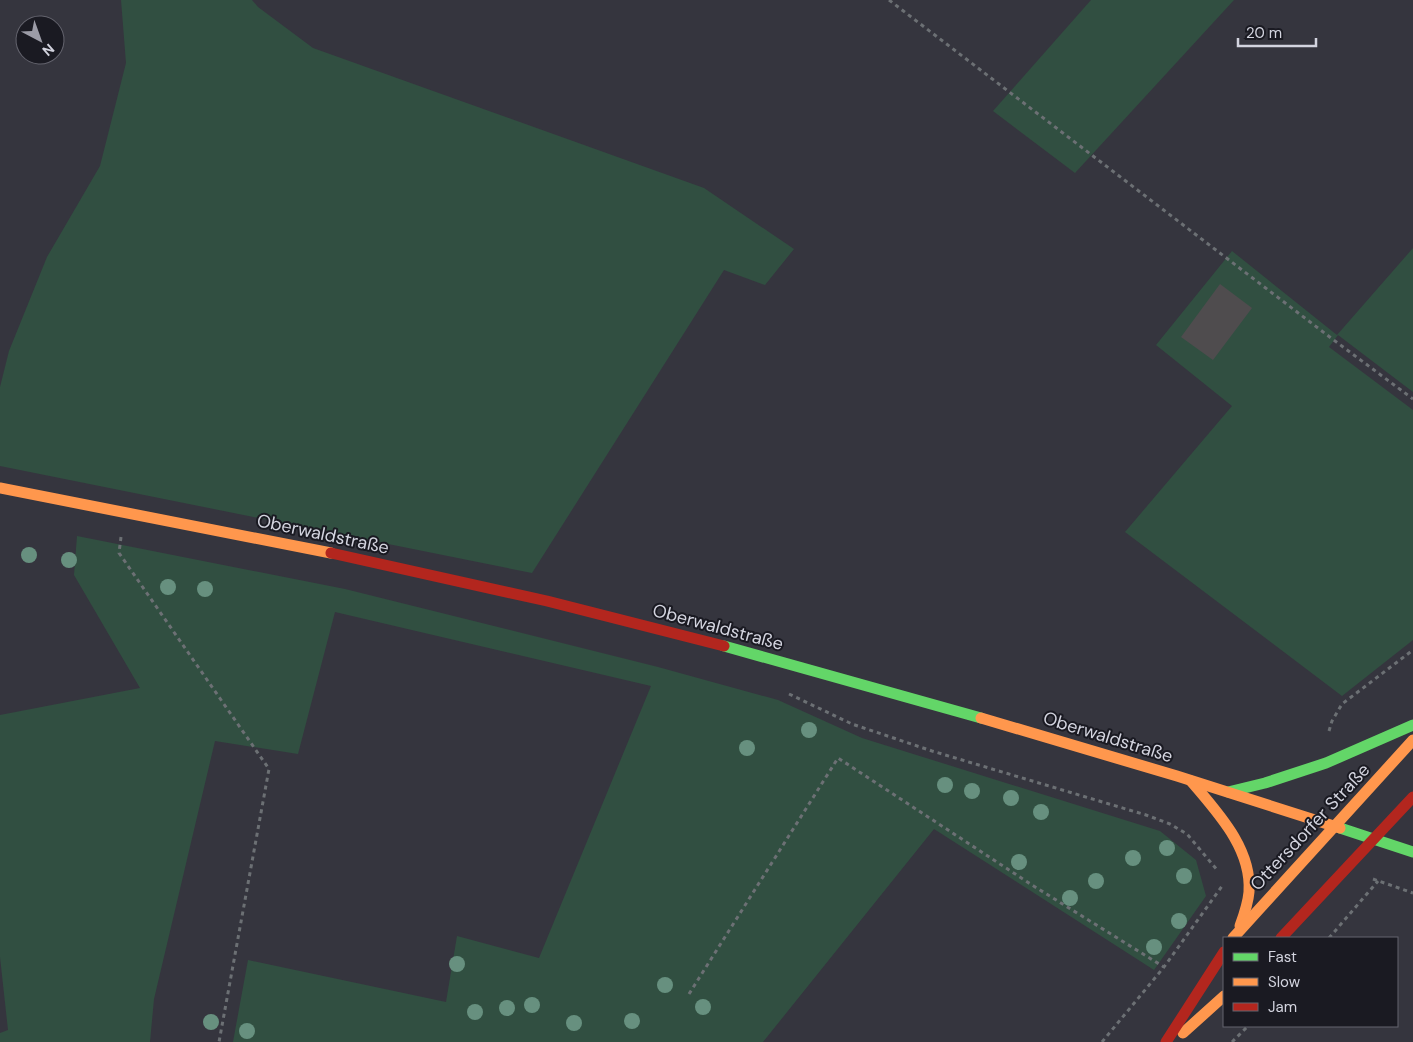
<svg xmlns="http://www.w3.org/2000/svg" width="1413" height="1042" viewBox="0 0 1413 1042" font-family="'DM Sans',sans-serif">
	<style>
		.green { fill: #314f41 }
		.building { fill: #4f4c4e }
		.lines { fill: none; stroke-linecap: round; stroke-linejoin: round }
		.path { stroke: #6c7074; stroke-width: 3; stroke-dasharray: 4 4; stroke-linecap: butt }
		.fast { stroke: #63d668; stroke-width: 11 }
		.slow { stroke: #ff974d; stroke-width: 11 }
		.jam { stroke: #b3261e; stroke-width: 11 }
		.tree { fill: #67907f }
		.labels { text-anchor: middle; dominant-baseline: central; stroke-width: 4; stroke-linejoin: round; paint-order: stroke }
		.street-label { font-size: 18px; fill: #d3d4df; stroke: #1a1a22 }
	</style>
	<rect width="100%" height="100%" fill="#35353e"/>
	<g class="green">
		<path d="M121,0H252L258,7L313,48L704,188L794,249L765,285L724,270L532,573L0,466V387L9,351L47,257L100,166L126,63Z"/>
		<path d="M1091,0H1234L1075,173L993,111Z"/>
		<path d="M1413,248V392L1338,335L1329,347L1413,410V640L1342,696L1125,532L1232,406L1156,345L1232,251L1337,335Z"/>
		<path d="M77,536L345,589L658,667L778,700L862,738L1160,831L1196,860L1206,896L1154,970L934,829L763,1042H233L248,960L446,1002L457,936L539,958L651,686L335,612L298,754L215,741L154,999L150,1042H0V1033L8,1030L0,957V715L140,688L74,575Z"/>
	</g>
	<path class="building" d="M1220,284L1252,308L1213,360L1181,337Z"/>
	<g class="lines">
		<g class="path">
			<path d="M889,0L1331,338L1413,399"/>
			<path d="M121,537L119,553L269,769L219,1042"/>
			<path d="M789,694L852,724L932,751L1146,815L1170,824L1187,834L1218,871"/>
			<path d="M1329,731L1332,721L1342,704L1413,650"/>
			<path d="M1373,879L1413,893"/>
			<path d="M1329,938L1378,881"/>
			<path d="M689,994L838,758L1032,885L1164,967"/>
			<path d="M1102,1042L1164,967L1222,886"/>
			<path d="M1232,1042L1248,1026"/>
		</g>
		<g class="fast">
			<path d="M724,646L981,718"/>
			<path d="M1228,792L1265,783L1326,763L1413,725"/>
			<path d="M1340,828L1413,852"/>
		</g>
		<g class="slow">
			<path d="M0,488L331,553"/>
			<path d="M981,718L1177,776L1340,828"/>
			<path d="M1191,781C1217,812 1252,848 1249,892C1248,904 1244,915 1240,926"/>
			<path d="M1233,938L1413,740"/>
			<path d="M1183,1033L1224,996"/>
		</g>
		<g class="jam">
			<path d="M331,553L547,601L724,646"/>
			<path d="M1281,938L1413,797"/>
			<path d="M1166,1042L1224,952"/>
		</g>
	</g>
	<g class="tree">
		<circle cx="29" cy="555" r="8"/>
		<circle cx="69" cy="560" r="8"/>
		<circle cx="168" cy="587" r="8"/>
		<circle cx="205" cy="589" r="8"/>
		<circle cx="809" cy="730" r="8"/>
		<circle cx="747" cy="748" r="8"/>
		<circle cx="945" cy="785" r="8"/>
		<circle cx="972" cy="791" r="8"/>
		<circle cx="1011" cy="798" r="8"/>
		<circle cx="1041" cy="812" r="8"/>
		<circle cx="1167" cy="848" r="8"/>
		<circle cx="1133" cy="858" r="8"/>
		<circle cx="1019" cy="862" r="8"/>
		<circle cx="1184" cy="876" r="8"/>
		<circle cx="1096" cy="881" r="8"/>
		<circle cx="1070" cy="898" r="8"/>
		<circle cx="1179" cy="921" r="8"/>
		<circle cx="1154" cy="947" r="8"/>
		<circle cx="457" cy="964" r="8"/>
		<circle cx="665" cy="985" r="8"/>
		<circle cx="532" cy="1005" r="8"/>
		<circle cx="703" cy="1007" r="8"/>
		<circle cx="507" cy="1008" r="8"/>
		<circle cx="475" cy="1012" r="8"/>
		<circle cx="632" cy="1021" r="8"/>
		<circle cx="211" cy="1022" r="8"/>
		<circle cx="574" cy="1023" r="8"/>
		<circle cx="247" cy="1031" r="8"/>
	</g>
	<g class="labels">
		<g class="street-label">
			<text transform="translate(323 534) rotate(12)">Oberwaldstraße</text>
			<text transform="translate(718 627) rotate(15)">Oberwaldstraße</text>
			<text transform="translate(1108 737) rotate(17)">Oberwaldstraße</text>
			<text transform="translate(1310 827) rotate(-47)">Ottersdorfer Straße</text>
		</g>
	</g>
	<rect x="1223" y="937" width="175" height="90" fill="#1a1a22" stroke="#64646e"/>
	<rect x="1233" y="953" width="25" height="8" fill="#63d668" stroke="#64646e"/>
	<text x="1268" y="962" font-size="15" fill="#d3d4df">Fast</text>
	<rect x="1233" y="978" width="25" height="8" fill="#ff974d" stroke="#64646e"/>
	<text x="1268" y="987" font-size="15" fill="#d3d4df">Slow</text>
	<rect x="1233" y="1003" width="25" height="8" fill="#b3261e" stroke="#64646e"/>
	<text x="1268" y="1012" font-size="15" fill="#d3d4df">Jam</text>
	<g transform="translate(40 40) rotate(139)"><circle r="24" fill="#1a1a22" stroke="#64646e"/>
	<path d="M0-4L9 19L0 12L-9 19Z" fill="#9c9ca7"/>
	<text y="-8" font-size="14" font-weight="bold" text-anchor="middle" fill="#d3d4df">N</text>
	</g>
	<path d="M1238 38v8h78v-8" fill="none" stroke="#d3d4df" stroke-width="2.5"/>
	<text x="1246" y="38" font-size="15" fill="#d3d4df" stroke="#1a1a22" stroke-width="4" paint-order="stroke">20 m</text>
</svg>
